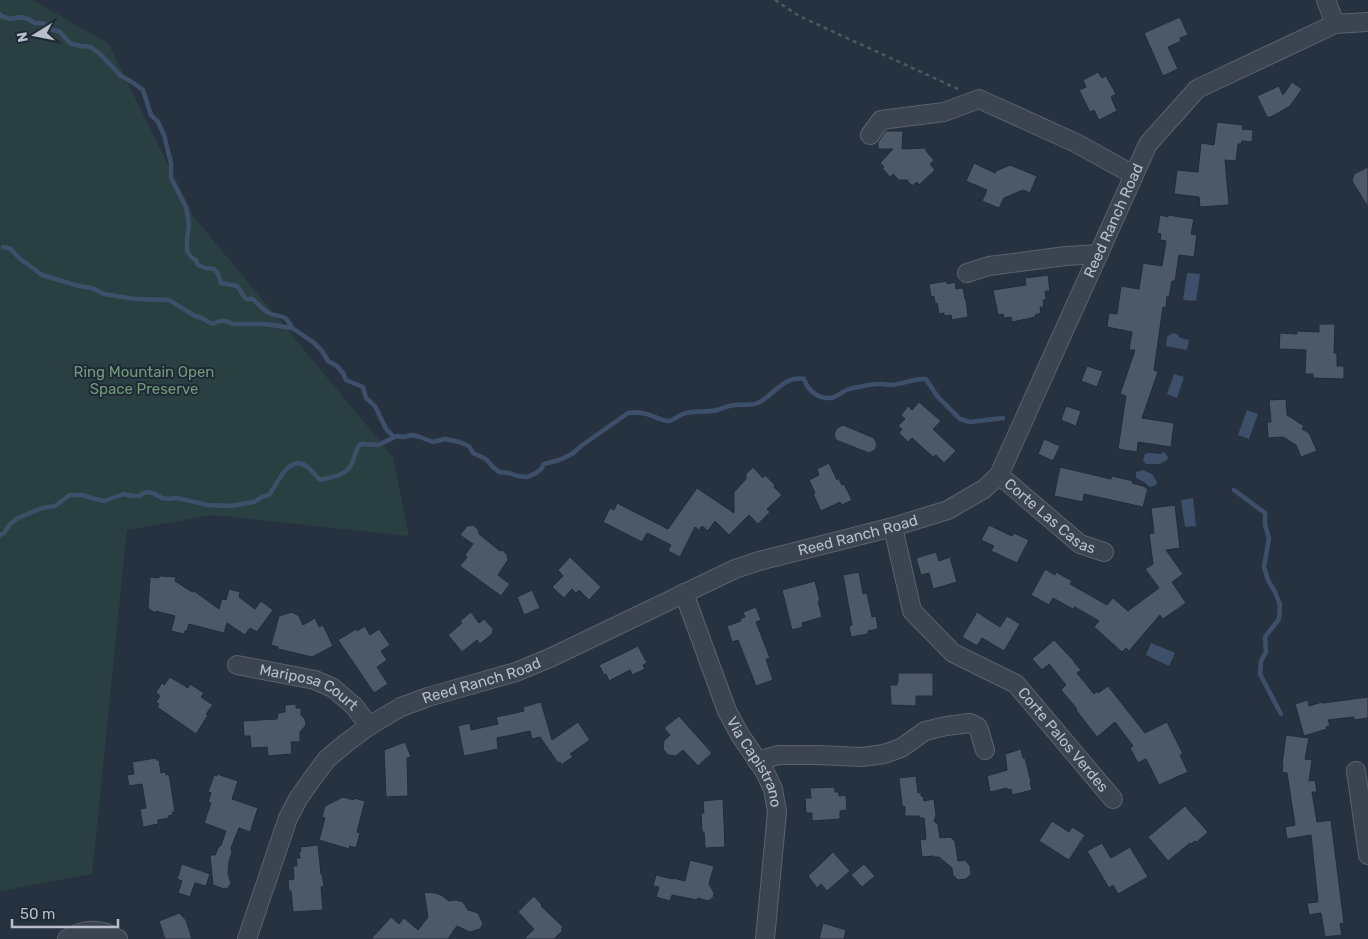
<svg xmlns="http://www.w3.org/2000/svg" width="1368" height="939" viewBox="0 0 1368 939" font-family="Rubik,sans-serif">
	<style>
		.green { fill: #293f41 }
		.water { fill: #3e5069 }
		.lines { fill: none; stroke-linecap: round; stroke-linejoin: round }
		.stream { stroke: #3e5069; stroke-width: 4.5 }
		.building { fill: #4d5969; stroke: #222b38 }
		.minor-casing { stroke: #59626e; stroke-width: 20 }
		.path { stroke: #475c5e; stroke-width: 2.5; stroke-dasharray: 4 4; stroke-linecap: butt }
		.minor { stroke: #3b4450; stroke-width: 18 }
		.labels { text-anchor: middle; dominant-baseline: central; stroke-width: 4; stroke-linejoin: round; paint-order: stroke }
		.street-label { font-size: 15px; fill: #b8bfcb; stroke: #202936 }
		.park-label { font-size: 15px; fill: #709b79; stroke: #202936 }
	</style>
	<rect width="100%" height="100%" fill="#273240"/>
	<path class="green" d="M0,0H32L108,43L194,217L393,457L409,536L213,515L127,530L92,874L0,891Z"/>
	<g class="water">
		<path d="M1187,273L1200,274L1196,301L1183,300Z"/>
		<path d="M1172,333L1177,334L1180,338L1189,340L1187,350L1166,346L1167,337Z"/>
		<path d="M1174,374L1184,377L1177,398L1167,394Z"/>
		<path d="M1247,410L1258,414L1249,439L1238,435Z"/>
		<path d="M1164,452L1168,457L1167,460L1160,464H1146L1143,460L1145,454L1150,453L1160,454Z"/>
		<path d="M1143,470L1152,474L1157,482L1156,485L1150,487L1144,482L1136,478V472Z"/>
		<path d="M1193,498L1196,526L1185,527L1181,500Z"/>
		<path d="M1151,643L1175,653L1169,666L1146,655Z"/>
	</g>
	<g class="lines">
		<g class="stream">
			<path d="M0,14L1,16L10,19L21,17L28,19L35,23H43L48,28L60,32L70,43L80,46L91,47L100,54L121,76L132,82L143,90L151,115L158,122L164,135L171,163V178L186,207L189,224L187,239V251L191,257L196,260L198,265L205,268L214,269L218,274L221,283L237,286L246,299H253C258,304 263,310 269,313C282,319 284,312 292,328"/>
			<path d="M3,247L11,249L19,258L42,275L79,286L92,288L104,294L135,299L169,300L195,316L202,318L212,324L220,321H226L232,324H264L292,328L313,342L322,351L328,361L337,366L343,373L346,380L363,387L366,398L375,406L386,429L394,437"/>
			<path d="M1234,490L1265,513V525L1269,538L1264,567L1268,580L1275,592L1280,605L1279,619L1265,637L1266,652L1261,661L1260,674L1281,714"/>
			<path d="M0,535L4,533L10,524L18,518L42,508L55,506L70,495H82L91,498L104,501L124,494L132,496H139L146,492L153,493L162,498L169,499L177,498L208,505L230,506L254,502L262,497L269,495C277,485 286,459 302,464C309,466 315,475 320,480C331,477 348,475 352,463C355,456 355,449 361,444L378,445L397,436L404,437L412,435L420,437L433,442L445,439L459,442L469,446L473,453L486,459L493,467L499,472L509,473L517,476L527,477L536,473L541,469L544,464L559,460L572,454L581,446L628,413C634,412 640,412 647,414C654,416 661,421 669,421C674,420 678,416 683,414C694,410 706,413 717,410C723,409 728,405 735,405C743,404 750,406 758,403C773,396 784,375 804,379C808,391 818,399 831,398C838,397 842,391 849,389C858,387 870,384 880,384C884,384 888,385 892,385C904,384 914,378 926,379L937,396L960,419L970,422L1003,418"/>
		</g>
	</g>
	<g class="building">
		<path d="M1180,17L1188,35L1180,38L1181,41L1168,47L1178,69L1163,76L1144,33Z"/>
		<path d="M1098,72L1102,78L1106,76L1116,94L1111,97L1117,111L1099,120L1094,110L1090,112L1079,90L1086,87L1083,80Z"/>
		<path d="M1292,82L1302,89L1290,106L1271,117H1267L1257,96L1279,86L1283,95Z"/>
		<path d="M1217,122L1243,125L1242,129L1253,130L1252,142L1242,141L1241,144H1238L1236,161L1225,160L1229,205L1200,207L1199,197L1174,194L1177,170L1198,172L1201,143L1214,145Z"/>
		<path d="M886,131H903L902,149L926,148V151L934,160L930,164L935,170L919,185L917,182L912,186L907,180H899L893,174L890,177L882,168L884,167L880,163L893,149H878V142Z"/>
		<path d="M974,163L995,173L996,171L1010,165L1037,176L1030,193L1023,190L1004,198L999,208L982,201L987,190L966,181Z"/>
		<path d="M1368,167V207L1352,181L1354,174Z"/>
		<path d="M1160,215L1168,217V215L1194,219L1191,234L1197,235L1194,257L1179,255L1175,281H1172L1169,297L1167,296L1166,308L1163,307L1154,370L1158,372L1142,418L1174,423L1171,447L1138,442L1137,452L1118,449L1126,396L1120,394L1135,350H1129L1132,332L1107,327L1109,313L1117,314L1121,286L1139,289L1143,263L1162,266L1166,241L1160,240L1161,234L1157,233Z"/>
		<path d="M1048,275L1050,291H1045L1046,300H1043L1044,307H1040L1041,313L1035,315L1036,317L1012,322L1011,317L1004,318L1003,314L998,315L993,290L1026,285L1025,278Z"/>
		<path d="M947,281V284L955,282L956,289L963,288L965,299H966L968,317L952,320L951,315L944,316V313L939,314L937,303L935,304L934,296L931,297L929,284Z"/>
		<path d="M1319,324H1335L1334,353H1337V366H1344V379L1313,378V374H1305L1306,350L1279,349L1280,333L1297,334V331L1319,332Z"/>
		<path d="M1087,366L1103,371L1097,387L1081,381Z"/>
		<path d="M1286,399L1287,415L1304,426L1302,429L1309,433L1317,451L1301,457L1296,445L1283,437L1268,438L1267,422H1271L1269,400Z"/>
		<path d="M919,402L941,421L933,429L956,451L944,463L936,455L933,457L912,438L908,442L899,433L902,429L898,426L905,419L901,415L908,406L912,410Z"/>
		<path d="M1066,406L1081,411L1076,426L1061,420Z"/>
		<path d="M843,425L874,438L877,444L875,450L869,453L836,440L834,435L837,428Z"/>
		<path d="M1044,439L1060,446L1053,461L1038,454Z"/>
		<path d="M829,463L837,480L838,477L842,485L844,484L852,500L842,505L840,502L821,511L813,494L815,493L809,480L819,475L817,469Z"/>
		<path d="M753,467L763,478L765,475L775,485L774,487L782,495L767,509L770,512L758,524L749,515L729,535L715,521L708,531L702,526L699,530L695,527L680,557L668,551L671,545L647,533L642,542L603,522L610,508L614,510L617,503L668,529L697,488L734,513V492L746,479V474Z"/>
		<path d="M1060,467L1111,479L1112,476L1133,481L1132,483L1146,487L1145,488H1148L1143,507L1084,494L1083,502L1054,496Z"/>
		<path d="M1175,505L1180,548L1166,550L1183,574L1172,582L1186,603L1163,619L1160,615L1129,651L1126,648L1122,652L1094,627L1099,621L1075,607L1073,609L1053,598L1049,605L1031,595L1045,569L1055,575L1056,572L1072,581L1070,584L1107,605L1113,598L1128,611L1159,588L1145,569L1153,564L1149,534L1154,533L1151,508Z"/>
		<path d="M473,525L478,529L479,534L500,551L503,550L507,555L508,560L498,575L510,584L501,596L460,566L467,557L465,555L473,544L460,535L467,526Z"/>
		<path d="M989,525L1012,536L1014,533L1029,540L1017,563L991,551L994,546L981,540Z"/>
		<path d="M936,552L939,561L950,557L957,582L933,589L929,573L921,575L916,558Z"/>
		<path d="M570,557L601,587L589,600L579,590L576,593L572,589L564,598L552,587L563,576L558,570Z"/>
		<path d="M859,572L863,594L867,593L872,617L876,616L878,629L868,631V634L851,637L849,626L852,625L843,575Z"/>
		<path d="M159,576L176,577L175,581L192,592L194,591L219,609L222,599L226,600L229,589L240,592L239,597L255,609L261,601L273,610L257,632L250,628L245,635L227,623L224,633L189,624L187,631H185L184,634L171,631L175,616L156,611L155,613L148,608L150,577L159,578Z"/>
		<path d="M815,581L820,601H818L822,617L802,623L803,627L792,630L782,590Z"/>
		<path d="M532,590L540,608L524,615L517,597Z"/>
		<path d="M756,607L761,620L756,622L770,658L766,659L773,680L756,686L738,640L732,642L727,626L741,621L740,619L745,617L743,612Z"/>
		<path d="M292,612L299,616L303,625L315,618L319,627L323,625L333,646L312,657L278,649V647L271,645L279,616Z"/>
		<path d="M471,612L479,623L484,619L493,629L492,634L480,644L477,640L462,652L448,635L462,623L460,621Z"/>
		<path d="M977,612L1000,627L1007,616L1020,624L1004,651L982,638L977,646L962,637Z"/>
		<path d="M365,626L370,635L379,629L390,645L381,651L387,660L377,667L388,684L374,693L338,640L356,629L357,631Z"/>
		<path d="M1054,640L1074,661V662L1081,670L1077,673L1094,694L1097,691L1098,693L1108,686L1145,733L1167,722L1183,754L1180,755L1188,772L1159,785L1146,759L1138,763L1130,748L1133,746L1115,722L1097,737L1076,710L1077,709L1061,690L1066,685L1049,664L1042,670L1032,659Z"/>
		<path d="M638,646L647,663L643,665L645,669L632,675L630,670L609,681L606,674L604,675L599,665Z"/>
		<path d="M898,673H933V696H916V706L891,705L890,685H897V682H898Z"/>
		<path d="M170,677L188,688L190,684L204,693L201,697L213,705L206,714L208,715L196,734L157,707L159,704L156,702L160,696L156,692L162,683L164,685Z"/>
		<path d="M1368,697V718L1354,720V717L1328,720L1330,726L1326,727L1327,729L1304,736L1295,704L1308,700L1309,706L1322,702L1323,703Z"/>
		<path d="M541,702L552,740L578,722L590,740L570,754L573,757L561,765L560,762L558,763L540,737L532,739L530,731L497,738L498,749L464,756L458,726L470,723L471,730L498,724L496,717L524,711L523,707Z"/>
		<path d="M296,704V708H301V715L305,719L306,725L300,732V742H291L292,754L268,756L267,747L251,748L250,736H244L243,721L277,719L278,713L285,712V705Z"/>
		<path d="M679,716L712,753L698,766L683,750L676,756L668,755L663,749L664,741L670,735L664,728Z"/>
		<path d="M1286,735L1309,738L1305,759L1312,760L1309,781L1315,780L1317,792H1312L1317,822L1331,820L1344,923L1340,924L1342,935L1325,937L1321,913L1309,915L1307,903L1318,902L1311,835L1287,839L1285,827L1295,825L1287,773L1282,772L1283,764H1282Z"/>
		<path d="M405,742L411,757L407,758L408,796L386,797L384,750Z"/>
		<path d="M1021,749L1023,758H1025L1031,782L1030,783L1032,790L1012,795L1011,789L1007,790V788L990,792L987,776L1007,770L1005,754Z"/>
		<path d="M156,758V760H159L161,773L166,772V775L169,774L175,812H172L173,815L168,816L169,818L158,820V824L143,827L140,809L146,808L142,784L129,786L127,775L134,774L132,762Z"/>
		<path d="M217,774L238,781L232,799L258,808L250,832L239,828L231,848L232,852L229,861L228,874L231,883L228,888L224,889L213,885L210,855H215L218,848L221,845L226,831L204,823L211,803L208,802L211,793L208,792L214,775L217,776Z"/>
		<path d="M916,776L918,793L921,792V796H923L924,801L934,799L936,816L934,821L938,825L940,838L950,837L955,841L958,861L965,860L970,866L971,874L966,879L958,880L953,875L952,868L939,857H934L933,856L922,857L920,840L926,839L924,818H919V816H905V807L902,805L899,778Z"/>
		<path d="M835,787V792H839V796L846,795L847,810L840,811V819L812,821V813H806L805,798H811L810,788Z"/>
		<path d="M343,797L354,800V798L365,801L357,832L360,833L356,848L350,846L349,849L319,840L325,818L322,817L325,806Z"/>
		<path d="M723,799L725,847L705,848L704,832H702L701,813H704L703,801Z"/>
		<path d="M1185,806L1208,832L1197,842L1195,841L1191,844L1190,843L1168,861L1148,837Z"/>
		<path d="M1052,821L1069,832L1072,827L1085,835L1069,860L1039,841Z"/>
		<path d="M1102,843L1111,858L1130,847L1148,877L1118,894L1113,885L1109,888L1087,851Z"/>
		<path d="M318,845L321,874H322L324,886L321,887L323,910L293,912L291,891H289L288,880L294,879L293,866H297L296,858H300L299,851H301L300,847Z"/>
		<path d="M833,852L850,871L827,891L821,884L817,888L808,876Z"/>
		<path d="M690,860L714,866L709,884L714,893L713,898L708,901L698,898L697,900L672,895L670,901L656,897L659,887L653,886L656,875L673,879V878L685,881Z"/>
		<path d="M182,864L210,874L206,886L195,883L190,897L178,893L182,881L177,879Z"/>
		<path d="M864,864L875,876L862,887L851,875Z"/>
		<path d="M424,892L435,893L441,895L449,901L456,900L463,902L468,910L478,913L483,924L480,929L470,932L457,926L448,939H371L391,917L399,924L404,918L418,930L428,917Z"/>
		<path d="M534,896L542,905L541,906L563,927L561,929L563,930L554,939H524L534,929L518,912Z"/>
		<path d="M179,913L186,920L192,939H165L159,921Z"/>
		<path d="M823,923L846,930L844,939H819Z"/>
	</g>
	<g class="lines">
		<defs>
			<g id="minor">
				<path d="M1326,0L1335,24"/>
				<path d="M870,135L881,120L944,112L979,99L1076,143L1134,175"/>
				<path d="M967,273L989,266L1066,256L1099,254"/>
				<path id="s1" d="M999,475L1080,544L1104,552"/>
				<path id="s2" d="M893,527L912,611L953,653L1016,684L1113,799"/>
				<path id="s3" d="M684,593L727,711L740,735L764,770L773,789L777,812L765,939"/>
				<path id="s4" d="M237,665L315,680L333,688L354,706L369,726"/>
				<path d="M757,761L779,755H817L862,757L884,754L901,748L925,731L946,726L970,723L978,727L985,750"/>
				<path d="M1356,771L1368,855"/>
				<path d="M67,939C83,929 101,927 118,939"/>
				<path id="s5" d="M247,939L288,818L298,799L312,779L327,759L346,743L369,726L401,707L428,697L516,672L552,657L735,569L759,561L893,527L948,510L984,489L999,475L1148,144L1197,89L1335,24L1368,22"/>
			</g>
		</defs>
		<use href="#minor" class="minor-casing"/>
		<path class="path" d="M775,0L799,16L958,89"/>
		<use href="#minor" class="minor"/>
	</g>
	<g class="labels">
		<g class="street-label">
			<text stroke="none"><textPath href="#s5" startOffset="1214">Reed Ranch Road</textPath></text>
			<text stroke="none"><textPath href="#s1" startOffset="66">Corte Las Casas</textPath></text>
			<text stroke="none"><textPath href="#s5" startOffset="779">Reed Ranch Road</textPath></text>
			<text stroke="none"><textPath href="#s5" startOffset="374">Reed Ranch Road</textPath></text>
			<text stroke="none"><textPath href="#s4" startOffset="76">Mariposa Court</textPath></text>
			<text stroke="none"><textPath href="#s2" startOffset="288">Corte Palos Verdes</textPath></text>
			<text stroke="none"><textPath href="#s3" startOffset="184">Via Capistrano</textPath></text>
		</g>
		<g class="park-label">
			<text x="144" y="372">Ring Mountain Open<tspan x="144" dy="17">Space Preserve</tspan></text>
		</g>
	</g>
	<g transform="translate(35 35) rotate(260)" stroke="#202936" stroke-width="4" paint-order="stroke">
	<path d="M0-4L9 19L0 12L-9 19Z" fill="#b8bfcb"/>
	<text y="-8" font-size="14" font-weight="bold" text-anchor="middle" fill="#b8bfcb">N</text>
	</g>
	<path d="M12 919v8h106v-8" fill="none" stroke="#b8bfcb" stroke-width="2.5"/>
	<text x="20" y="919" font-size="15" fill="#b8bfcb" stroke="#202936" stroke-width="4" paint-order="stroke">50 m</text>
</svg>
